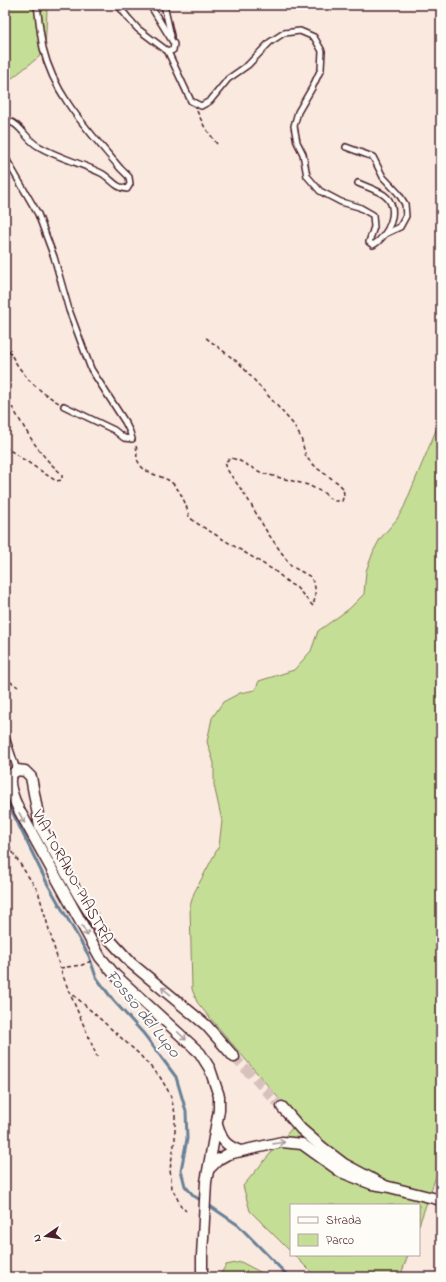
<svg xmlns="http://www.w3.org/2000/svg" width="446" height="1282" viewBox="0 0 446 1282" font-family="'Indie Flower',sans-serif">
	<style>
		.green { fill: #c5de95; stroke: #887e60 }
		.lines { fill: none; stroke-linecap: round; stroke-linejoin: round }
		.stream { stroke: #698197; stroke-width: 3 }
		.minor-tunnel { stroke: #d7c1bb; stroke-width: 10; stroke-dasharray: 10 5; stroke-linecap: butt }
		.service-casing { stroke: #4a1f2b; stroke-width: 8 }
		.minor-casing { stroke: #4a1f2b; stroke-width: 13 }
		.path { stroke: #4a1f2b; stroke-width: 1.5; stroke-dasharray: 4 3; stroke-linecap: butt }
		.service { stroke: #fdfcf7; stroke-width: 5 }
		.minor { stroke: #fdfcf7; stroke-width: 10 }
		.oneway { stroke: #ac999b }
		.labels { text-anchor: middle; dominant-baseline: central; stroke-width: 4; stroke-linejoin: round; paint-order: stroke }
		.street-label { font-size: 16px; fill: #4a1f2b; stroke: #fdfcf7 }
		.water-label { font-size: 17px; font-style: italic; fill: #5c586a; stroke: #fdfcf7 }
	</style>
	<rect width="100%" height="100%" fill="#fae9df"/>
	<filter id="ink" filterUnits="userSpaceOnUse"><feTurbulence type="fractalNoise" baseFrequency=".025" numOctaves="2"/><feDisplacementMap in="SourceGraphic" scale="8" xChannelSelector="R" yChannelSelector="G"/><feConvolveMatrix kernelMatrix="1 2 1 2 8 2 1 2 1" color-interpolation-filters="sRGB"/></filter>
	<g filter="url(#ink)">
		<g class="green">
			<path d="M5,5H41L47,10L45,52L11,79L5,89Z"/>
			<path d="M441,418V1162L419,1225V1205H291V1252L250,1211L243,1186L298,1121L205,1012L197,1002L192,989L190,906L194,893L219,846L222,821L214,785V763L207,742L212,718L223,702L240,693L255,690L259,681L294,670L311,651L318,631L349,609L364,594L366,571L374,550L380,539L397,519L404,507Z"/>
			<path d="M294,1255H408L400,1277H316Z"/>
			<path d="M241,1262L262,1273L264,1277H219L226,1265Z"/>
		</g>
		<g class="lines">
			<g class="stream">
				<path d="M5,797L47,883L89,956L96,977L113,1000L144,1034L176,1077L186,1111L187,1139L181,1170L185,1186L194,1196L202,1201"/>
				<path d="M207,1204L238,1225L289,1277"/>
			</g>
			<path class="minor-tunnel" d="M234,1057L282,1107"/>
			<defs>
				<g id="service">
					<path d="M118,5L129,19L138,29L166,50L171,51L173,50L174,44L150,5"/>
					<path d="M164,5L171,36"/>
					<path d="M168,52L191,101L201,106L210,101L228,79L248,65L270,42L284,33L300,31L314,37L322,51L321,69L312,88L298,112L294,126L297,142L303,154L307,176L320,191L341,202L359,207L373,215L374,227L369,242L373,245C388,237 402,208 384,195C377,190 367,187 358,183"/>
					<path d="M5,120C20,122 26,140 38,146C58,158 81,163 101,173C111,178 115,188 127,189L130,184L129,177L120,168C90,132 54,96 43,48C40,34 39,19 37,5"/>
					<path d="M346,147L373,157L383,177L398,193L405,204L406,216L400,227L385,234"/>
					<path d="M5,157L38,214L54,257L69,310L91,369L125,422L130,432L132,439L124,438L114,430L64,406"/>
					<path d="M5,734L17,770"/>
				</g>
				<g id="minor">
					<path d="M282,1107L301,1129L323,1148L344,1164L385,1186L441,1200"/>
					<path d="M217,1125C222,1141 225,1145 240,1151"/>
					<path d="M209,1169L219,1159L228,1154L282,1142L302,1144L341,1172L372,1184L385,1186"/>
					<path d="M202,1277V1256L206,1182L219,1110V1096L210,1069L200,1053L115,975L100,957L19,810C15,802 6,782 12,774C13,773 15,772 17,770L25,771L31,777L40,826L78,894L100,929L131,963L206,1025L234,1057"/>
				</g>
			</defs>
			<use href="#service" class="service-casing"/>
			<use href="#minor" class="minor-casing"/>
			<g class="path">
				<path d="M197,111L204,126L217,144"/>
				<path d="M5,344C10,351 13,359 18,366C29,382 42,393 59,403"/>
				<path d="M5,395C22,423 36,453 62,474V480L56,481L5,447"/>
				<path d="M136,446C138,452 135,458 139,463C144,473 158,475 168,480C179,486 187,505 189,517L198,524L275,571L290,584L296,587L313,606L315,598V587L311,577L291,566L267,532L246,496L230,474L227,469L225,462L231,458L238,460L262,473L308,485L324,493L329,498L335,501H342L344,495L343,488L338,483L318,469L306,457L301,438L294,425L240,364L205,337"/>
				<path d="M5,655L10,661"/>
				<path d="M5,676L9,681L18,687"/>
				<path d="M5,840L22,867L38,891L60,968"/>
				<path d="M91,961L82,965L60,968C71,998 85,1027 97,1057"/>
				<path d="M68,990L138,1053L160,1077L170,1094L175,1113V1139L170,1169L172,1188L181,1206L186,1211"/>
			</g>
			<use href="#service" class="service"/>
			<use href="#minor" class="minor"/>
		</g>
		<defs><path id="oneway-shaft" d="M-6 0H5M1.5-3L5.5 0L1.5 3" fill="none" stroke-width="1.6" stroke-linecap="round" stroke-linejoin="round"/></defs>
		<g class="oneway">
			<use href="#oneway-shaft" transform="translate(22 818) rotate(61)"/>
			<use href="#oneway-shaft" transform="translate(85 931) rotate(61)"/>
			<use href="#oneway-shaft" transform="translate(166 991) rotate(-141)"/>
			<use href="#oneway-shaft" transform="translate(182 1036) rotate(44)"/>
			<use href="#oneway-shaft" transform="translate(279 1143) rotate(-8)"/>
		</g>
	</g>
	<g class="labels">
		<g class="street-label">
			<text transform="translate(72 877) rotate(61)">VIA TORANO-PIASTRA</text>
		</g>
		<g class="water-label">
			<text transform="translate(143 1014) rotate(51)">Fosso del Lupo</text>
		</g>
	</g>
	<rect width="446" height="1282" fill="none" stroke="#fdfcf7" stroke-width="20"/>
	<rect x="10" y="10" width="426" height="1262" fill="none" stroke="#4a1f2b" stroke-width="1.5" filter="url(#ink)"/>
	<rect x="290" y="1204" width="130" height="52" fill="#fdfcf7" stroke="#b5a4a5"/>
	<rect x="298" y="1217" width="20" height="6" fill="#fdfcf7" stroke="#b5a4a5"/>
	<text x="326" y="1224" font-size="12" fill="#4a1f2b">Strada</text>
	<rect x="298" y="1234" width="20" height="12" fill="#c5de95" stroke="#b5a4a5"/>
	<text x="326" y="1244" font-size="12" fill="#4a1f2b">Parco</text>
	<g transform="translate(46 1236) rotate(257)" stroke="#fdfcf7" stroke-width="3" paint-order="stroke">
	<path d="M0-3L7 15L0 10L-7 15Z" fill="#4a1f2b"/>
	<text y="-6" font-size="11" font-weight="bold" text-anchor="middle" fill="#4a1f2b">N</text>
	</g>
</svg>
